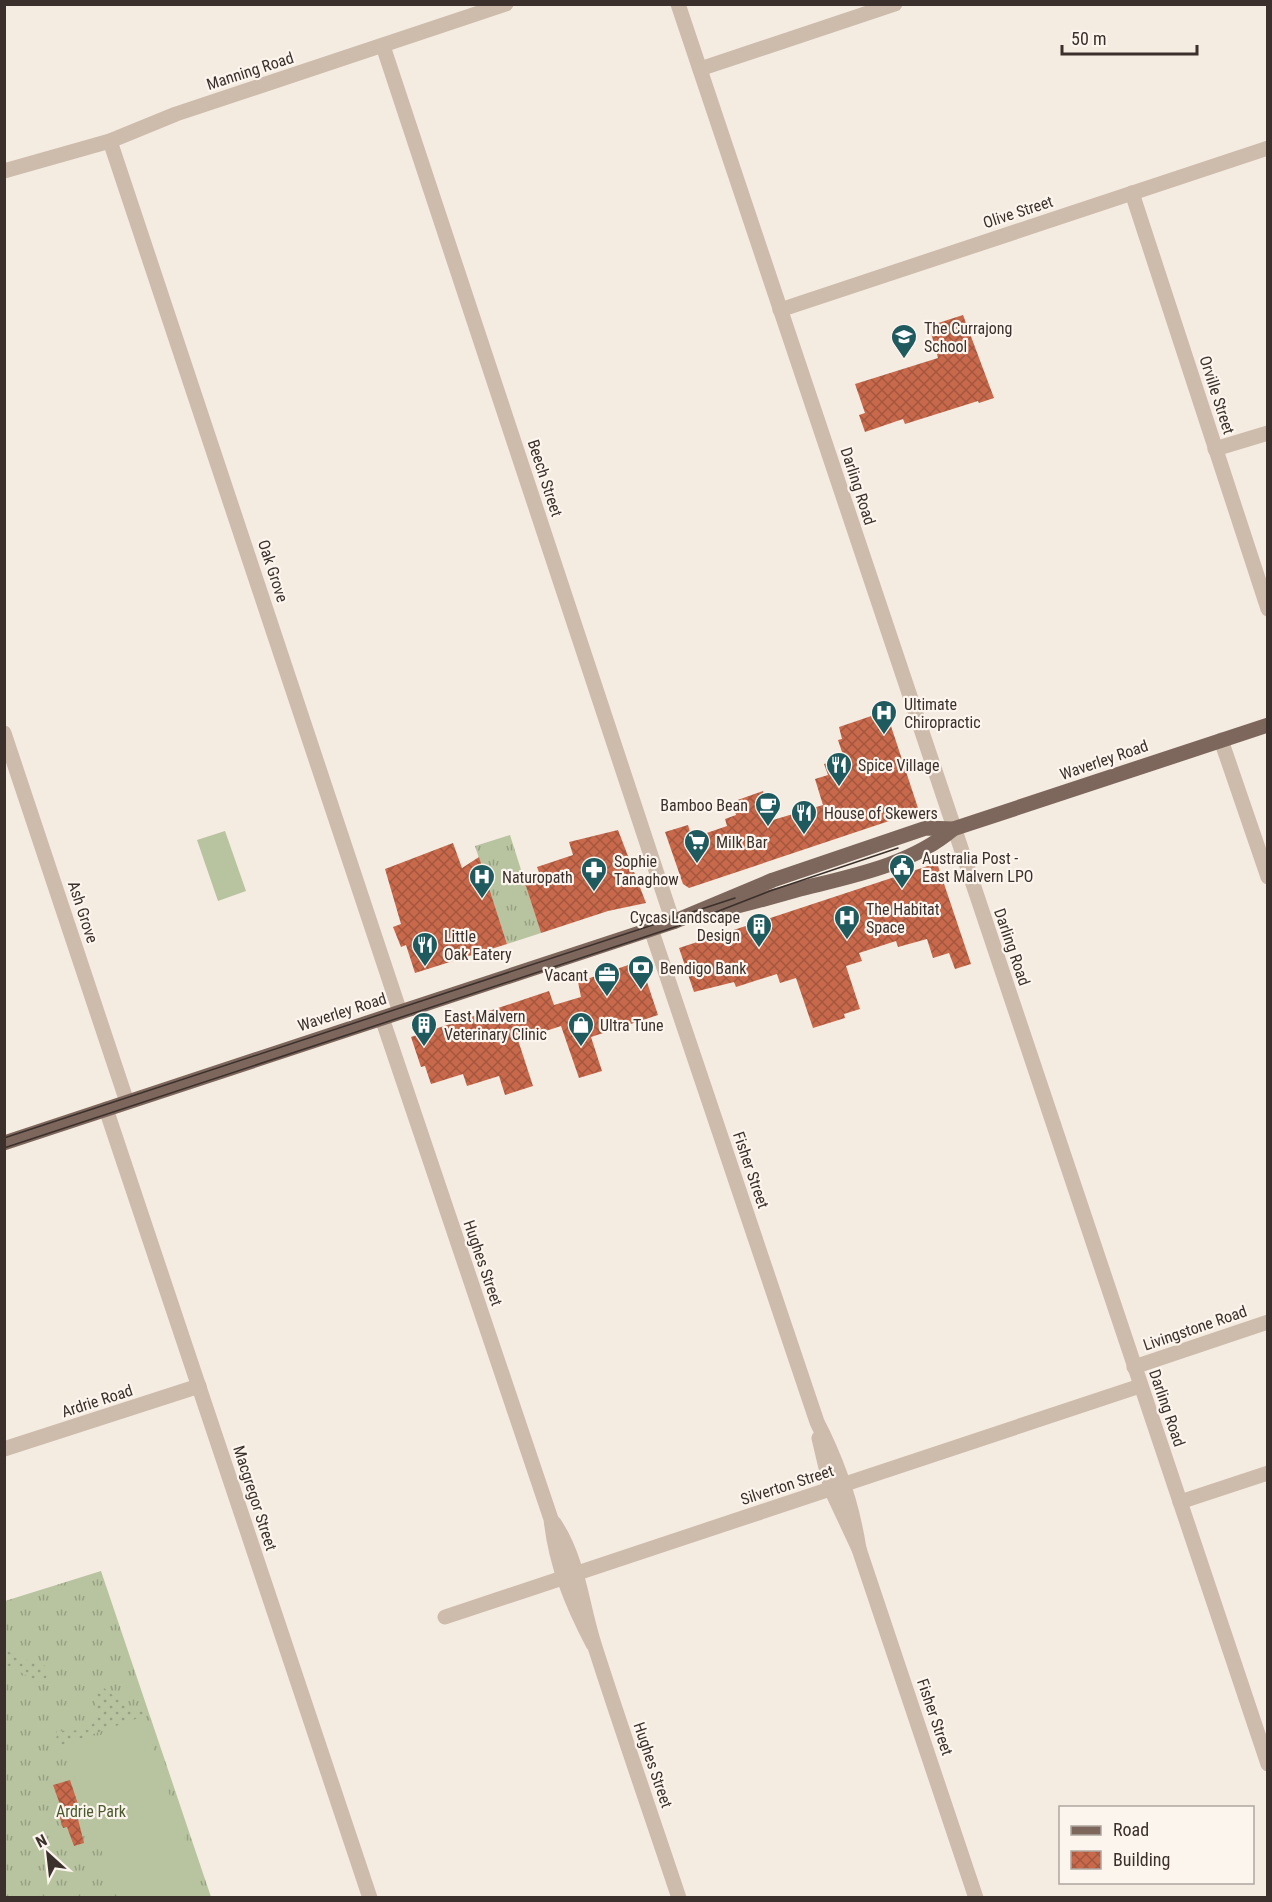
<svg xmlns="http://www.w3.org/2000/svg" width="1272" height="1902" viewBox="0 0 1272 1902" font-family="'Roboto Condensed',sans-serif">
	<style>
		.grass { fill: url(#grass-tufts) }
		.garden { fill: url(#garden-dots) }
		.pitch { fill: #b8c4a0 }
		.building { fill: url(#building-cross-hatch) }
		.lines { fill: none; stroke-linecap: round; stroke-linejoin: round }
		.minor { stroke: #cdbbac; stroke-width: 15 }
		.major { stroke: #7d675c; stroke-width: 15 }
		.tram { stroke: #3b302b; stroke-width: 1.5 }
		.labels { text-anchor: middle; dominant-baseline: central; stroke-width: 4.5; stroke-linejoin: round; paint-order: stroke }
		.street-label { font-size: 16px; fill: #3b302b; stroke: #fbf5ee }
		.poi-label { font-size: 16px; fill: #3b302b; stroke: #fbf5ee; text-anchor: start }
		.park-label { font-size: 16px; fill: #4a5a2e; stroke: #fbf5ee }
	</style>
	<defs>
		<pattern id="grass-tufts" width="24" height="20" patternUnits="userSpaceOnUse" patternTransform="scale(1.5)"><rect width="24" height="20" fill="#b8c4a0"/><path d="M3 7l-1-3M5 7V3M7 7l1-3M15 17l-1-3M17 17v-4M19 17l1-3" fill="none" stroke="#97a083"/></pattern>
		<pattern id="garden-dots" width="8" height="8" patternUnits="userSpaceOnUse" patternTransform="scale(1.5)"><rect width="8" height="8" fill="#b8c4a0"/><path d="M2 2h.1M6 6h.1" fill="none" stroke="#97a083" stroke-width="1.8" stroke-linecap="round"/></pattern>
		<pattern id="building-cross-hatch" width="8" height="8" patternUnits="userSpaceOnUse" patternTransform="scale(1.5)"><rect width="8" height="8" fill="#c8694b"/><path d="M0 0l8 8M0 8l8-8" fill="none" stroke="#a4573f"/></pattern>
	</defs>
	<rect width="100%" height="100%" fill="#f4ebe1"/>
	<g class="grass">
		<path d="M510,835L541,933L507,944L475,846Z"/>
		<path d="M101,1571L211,1897L5,1898V1601Z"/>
	</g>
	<g class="garden">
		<path d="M4,1649L21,1659L40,1662L49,1669L46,1678L39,1682L5,1664Z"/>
		<path d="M104,1688L132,1711H146L147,1715L62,1745L56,1744L57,1731L89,1730L96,1717V1692Z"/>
	</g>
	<g class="pitch">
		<path d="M225,831L246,891L218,901L197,840Z"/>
		<path d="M144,1721L205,1897H119L63,1747Z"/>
	</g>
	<g class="building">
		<path d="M963,315L994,398L979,403L978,401L905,424L903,419L865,432L859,415L865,413L855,384L938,358L929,326Z"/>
		<path d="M886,711L919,811L689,888L683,884L665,832L688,825L692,838L727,826L725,819L736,815L732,802L763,791L773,820L823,805L815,779L828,775L824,764L844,758L838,740L842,739L839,727Z"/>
		<path d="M618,830L646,903L608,911L541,933L524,880L540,875L537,867L573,855L569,842Z"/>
		<path d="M453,843L462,868L479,857L507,944L415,973L406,945L401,947L393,927L401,924L385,869Z"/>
		<path d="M937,863L971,964L955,969L949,953L933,958L927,939L898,947L896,941L859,953L862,961L846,966L860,1009L844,1014L845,1018L813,1028L796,978L780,983L777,974L736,987L734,982L694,992L679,948Z"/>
		<path d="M640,961L658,1015L591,1037L602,1071L579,1078L561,1026L518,1040L533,1086L505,1095L499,1076L467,1086L463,1074L431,1084L425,1066L421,1067L411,1037L549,991L554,1005L581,997L578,982Z"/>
		<path d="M70,1780L80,1810L76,1811L84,1843L74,1846L67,1827L63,1828L59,1815L63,1813L53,1785Z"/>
	</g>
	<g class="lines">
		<g class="minor">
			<path d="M678,4L1268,1764"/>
			<path d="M383,46L673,922"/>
			<path d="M700,69L895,4"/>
			<path d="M110,141L400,1012"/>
			<path d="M4,171L110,141L176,114L506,4"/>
			<path d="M1132,193L1268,609"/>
			<path d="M780,310L1268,148"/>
			<path d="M1215,449L1268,433"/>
			<path d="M4,733L127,1102"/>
			<path d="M1221,740L1268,877"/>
			<path d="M651,929L817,1422C838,1463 852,1503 859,1549"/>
			<path d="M382,1018L551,1519C556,1565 572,1604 593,1644"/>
			<path d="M106,1109L370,1898"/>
			<path d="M1134,1367L1268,1322"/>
			<path d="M819,1438L831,1489L859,1549L976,1898"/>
			<path d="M4,1449L199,1386"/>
			<path d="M1180,1502L1268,1473"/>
			<path d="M554,1523C579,1560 581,1605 595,1647C622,1731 651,1814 679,1898"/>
			<path d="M445,1617L1140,1386"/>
		</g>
		<g class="major">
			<path d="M724,909C749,904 774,896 800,889C852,876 911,865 953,829"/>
			<path d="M4,1143L673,922L773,880L876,845L926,828L953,829L1268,725"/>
		</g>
		<g class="tram">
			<path d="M4,1138L735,898"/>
			<path d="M4,1148L693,921L770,891L898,848"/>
		</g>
	</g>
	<defs>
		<symbol id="school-pin" viewBox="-11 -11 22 30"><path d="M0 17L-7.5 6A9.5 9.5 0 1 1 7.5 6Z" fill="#1f5a5e" stroke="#fbf5ee"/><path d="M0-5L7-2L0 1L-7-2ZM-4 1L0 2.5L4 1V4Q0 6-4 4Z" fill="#fff"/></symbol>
		<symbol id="hospital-pin" viewBox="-11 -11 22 30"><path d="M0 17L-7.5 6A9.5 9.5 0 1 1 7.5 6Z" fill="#1f5a5e" stroke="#fbf5ee"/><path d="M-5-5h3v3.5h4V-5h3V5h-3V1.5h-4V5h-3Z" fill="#fff"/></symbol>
		<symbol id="restaurant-pin" viewBox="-11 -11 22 30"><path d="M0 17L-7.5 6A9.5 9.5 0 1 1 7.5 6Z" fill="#1f5a5e" stroke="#fbf5ee"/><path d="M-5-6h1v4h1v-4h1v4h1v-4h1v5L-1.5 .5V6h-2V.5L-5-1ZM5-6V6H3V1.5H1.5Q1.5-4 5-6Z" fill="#fff"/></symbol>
		<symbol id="cafe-pin" viewBox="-11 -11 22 30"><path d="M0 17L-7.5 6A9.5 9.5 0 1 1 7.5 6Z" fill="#1f5a5e" stroke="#fbf5ee"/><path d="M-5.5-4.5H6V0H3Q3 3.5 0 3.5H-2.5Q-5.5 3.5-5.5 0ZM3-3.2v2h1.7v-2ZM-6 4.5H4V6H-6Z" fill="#fff"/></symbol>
		<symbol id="supermarket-pin" viewBox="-11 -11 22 30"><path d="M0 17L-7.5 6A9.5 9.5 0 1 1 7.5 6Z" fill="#1f5a5e" stroke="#fbf5ee"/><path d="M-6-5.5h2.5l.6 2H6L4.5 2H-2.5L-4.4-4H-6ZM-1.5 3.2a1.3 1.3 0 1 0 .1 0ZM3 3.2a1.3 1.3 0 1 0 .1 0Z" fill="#fff"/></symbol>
		<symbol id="civic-pin" viewBox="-11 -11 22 30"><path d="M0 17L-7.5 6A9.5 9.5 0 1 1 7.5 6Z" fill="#1f5a5e" stroke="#fbf5ee"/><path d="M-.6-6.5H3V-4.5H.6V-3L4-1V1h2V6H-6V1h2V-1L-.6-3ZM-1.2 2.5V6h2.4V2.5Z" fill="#fff"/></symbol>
		<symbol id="pharmacy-pin" viewBox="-11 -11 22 30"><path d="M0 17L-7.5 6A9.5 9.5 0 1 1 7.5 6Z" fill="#1f5a5e" stroke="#fbf5ee"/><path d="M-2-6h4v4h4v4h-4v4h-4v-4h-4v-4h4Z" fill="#fff"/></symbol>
		<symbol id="building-pin" viewBox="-11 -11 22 30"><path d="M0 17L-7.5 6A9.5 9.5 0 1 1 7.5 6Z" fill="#1f5a5e" stroke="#fbf5ee"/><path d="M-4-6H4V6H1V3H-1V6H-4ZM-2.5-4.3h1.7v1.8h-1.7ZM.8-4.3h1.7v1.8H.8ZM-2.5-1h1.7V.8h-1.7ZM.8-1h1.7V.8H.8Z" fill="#fff"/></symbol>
		<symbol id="bank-pin" viewBox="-11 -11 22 30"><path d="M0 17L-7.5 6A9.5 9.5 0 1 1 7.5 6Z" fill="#1f5a5e" stroke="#fbf5ee"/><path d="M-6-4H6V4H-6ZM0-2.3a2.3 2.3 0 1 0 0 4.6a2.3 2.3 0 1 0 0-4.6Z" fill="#fff"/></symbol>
		<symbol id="office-pin" viewBox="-11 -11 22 30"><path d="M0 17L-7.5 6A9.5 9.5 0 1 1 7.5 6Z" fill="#1f5a5e" stroke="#fbf5ee"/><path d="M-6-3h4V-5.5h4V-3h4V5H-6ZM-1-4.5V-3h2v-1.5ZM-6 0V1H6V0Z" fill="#fff"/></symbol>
		<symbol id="shop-pin" viewBox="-11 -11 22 30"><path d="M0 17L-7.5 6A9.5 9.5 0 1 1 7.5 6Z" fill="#1f5a5e" stroke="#fbf5ee"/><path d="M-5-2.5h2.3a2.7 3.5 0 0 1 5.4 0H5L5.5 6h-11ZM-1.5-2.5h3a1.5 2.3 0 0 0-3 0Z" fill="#fff"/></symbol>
	</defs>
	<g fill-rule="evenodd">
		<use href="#school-pin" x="889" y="322" width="30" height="40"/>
		<use href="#hospital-pin" x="869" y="698" width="30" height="40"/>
		<use href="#restaurant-pin" x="824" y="750" width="30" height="40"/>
		<use href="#cafe-pin" x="753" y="790" width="30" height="40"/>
		<use href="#restaurant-pin" x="789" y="798" width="30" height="40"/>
		<use href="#supermarket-pin" x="682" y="827" width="30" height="40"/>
		<use href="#civic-pin" x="887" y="852" width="30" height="40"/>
		<use href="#pharmacy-pin" x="579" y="855" width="30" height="40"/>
		<use href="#hospital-pin" x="467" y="862" width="30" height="40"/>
		<use href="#hospital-pin" x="832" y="903" width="30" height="40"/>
		<use href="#building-pin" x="744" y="911" width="30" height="40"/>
		<use href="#restaurant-pin" x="410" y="930" width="30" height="40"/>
		<use href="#bank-pin" x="626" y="953" width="30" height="40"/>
		<use href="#office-pin" x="592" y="960" width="30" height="40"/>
		<use href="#building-pin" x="409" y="1010" width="30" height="40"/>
		<use href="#shop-pin" x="566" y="1010" width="30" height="40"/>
	</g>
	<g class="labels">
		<g class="street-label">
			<text transform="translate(250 71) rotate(-18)">Manning Road</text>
			<text transform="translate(1018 212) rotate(-18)">Olive Street</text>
			<text transform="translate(1217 395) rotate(72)">Orville Street</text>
			<text transform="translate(545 478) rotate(72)">Beech Street</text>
			<text transform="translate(858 486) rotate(72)">Darling Road</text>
			<text transform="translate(273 571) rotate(72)">Oak Grove</text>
			<text transform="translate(1104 760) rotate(-19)">Waverley Road</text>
			<text transform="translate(83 912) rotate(72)">Ash Grove</text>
			<text transform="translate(1012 947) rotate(71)">Darling Road</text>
			<text transform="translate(342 1012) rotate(-18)">Waverley Road</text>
			<text transform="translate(751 1170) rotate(71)">Fisher Street</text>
			<text transform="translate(483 1263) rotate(71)">Hughes Street</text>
			<text transform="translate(1195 1328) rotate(-19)">Livingstone Road</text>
			<text transform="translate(97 1401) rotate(-18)">Ardrie Road</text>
			<text transform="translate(1167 1408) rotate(71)">Darling Road</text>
			<text transform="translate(787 1485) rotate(-18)">Silverton Street</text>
			<text transform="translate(255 1498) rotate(72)">Macgregor Street</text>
			<text transform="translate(935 1717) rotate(71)">Fisher Street</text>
			<text transform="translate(653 1765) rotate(71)">Hughes Street</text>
		</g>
		<g class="poi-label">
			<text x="924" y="328">The Currajong<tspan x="924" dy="18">School</tspan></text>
			<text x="904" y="704">Ultimate<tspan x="904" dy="18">Chiropractic</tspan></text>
			<text x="858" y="765">Spice Village</text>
			<text x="748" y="805" text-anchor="end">Bamboo Bean</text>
			<text x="824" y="813">House of Skewers</text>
			<text x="716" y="842">Milk Bar</text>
			<text x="922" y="858">Australia Post -<tspan x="922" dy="18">East Malvern LPO</tspan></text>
			<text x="614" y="861">Sophie<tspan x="614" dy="18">Tanaghow</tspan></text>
			<text x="502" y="877">Naturopath</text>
			<text x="866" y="909">The Habitat<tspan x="866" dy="18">Space</tspan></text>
			<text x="740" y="917" text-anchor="end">Cycas Landscape<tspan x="740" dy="18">Design</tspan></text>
			<text x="444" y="936">Little<tspan x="444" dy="18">Oak Eatery</tspan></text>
			<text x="660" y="968">Bendigo Bank</text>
			<text x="588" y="975" text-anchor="end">Vacant</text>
			<text x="444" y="1016">East Malvern<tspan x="444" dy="18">Veterinary Clinic</tspan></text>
			<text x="600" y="1025">Ultra Tune</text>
		</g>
		<g class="park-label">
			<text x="91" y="1811">Ardrie Park</text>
		</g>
	</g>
	<rect width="1272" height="1902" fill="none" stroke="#3b302b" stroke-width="12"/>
	<rect x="1059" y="1806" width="195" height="78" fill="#fbf5ee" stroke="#aea6a0" stroke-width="1.5"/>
	<rect x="1071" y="1826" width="30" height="9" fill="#7d675c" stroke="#aea6a0" stroke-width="1.5"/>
	<text x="1113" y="1836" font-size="18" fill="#3b302b">Road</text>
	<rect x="1071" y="1851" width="30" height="18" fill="url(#building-cross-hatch)" stroke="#aea6a0" stroke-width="1.5"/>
	<text x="1113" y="1866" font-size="18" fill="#3b302b">Building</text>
	<g transform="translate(48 1854) rotate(333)" stroke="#fbf5ee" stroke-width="4.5" paint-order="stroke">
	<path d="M0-4.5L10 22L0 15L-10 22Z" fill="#3b302b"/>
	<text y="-9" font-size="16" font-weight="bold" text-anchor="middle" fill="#3b302b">N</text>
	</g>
	<path d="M1062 45v9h135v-9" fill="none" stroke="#3b302b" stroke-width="3"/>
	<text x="1071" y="45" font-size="18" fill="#3b302b" stroke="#fbf5ee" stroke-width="4.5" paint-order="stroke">50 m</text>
</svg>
